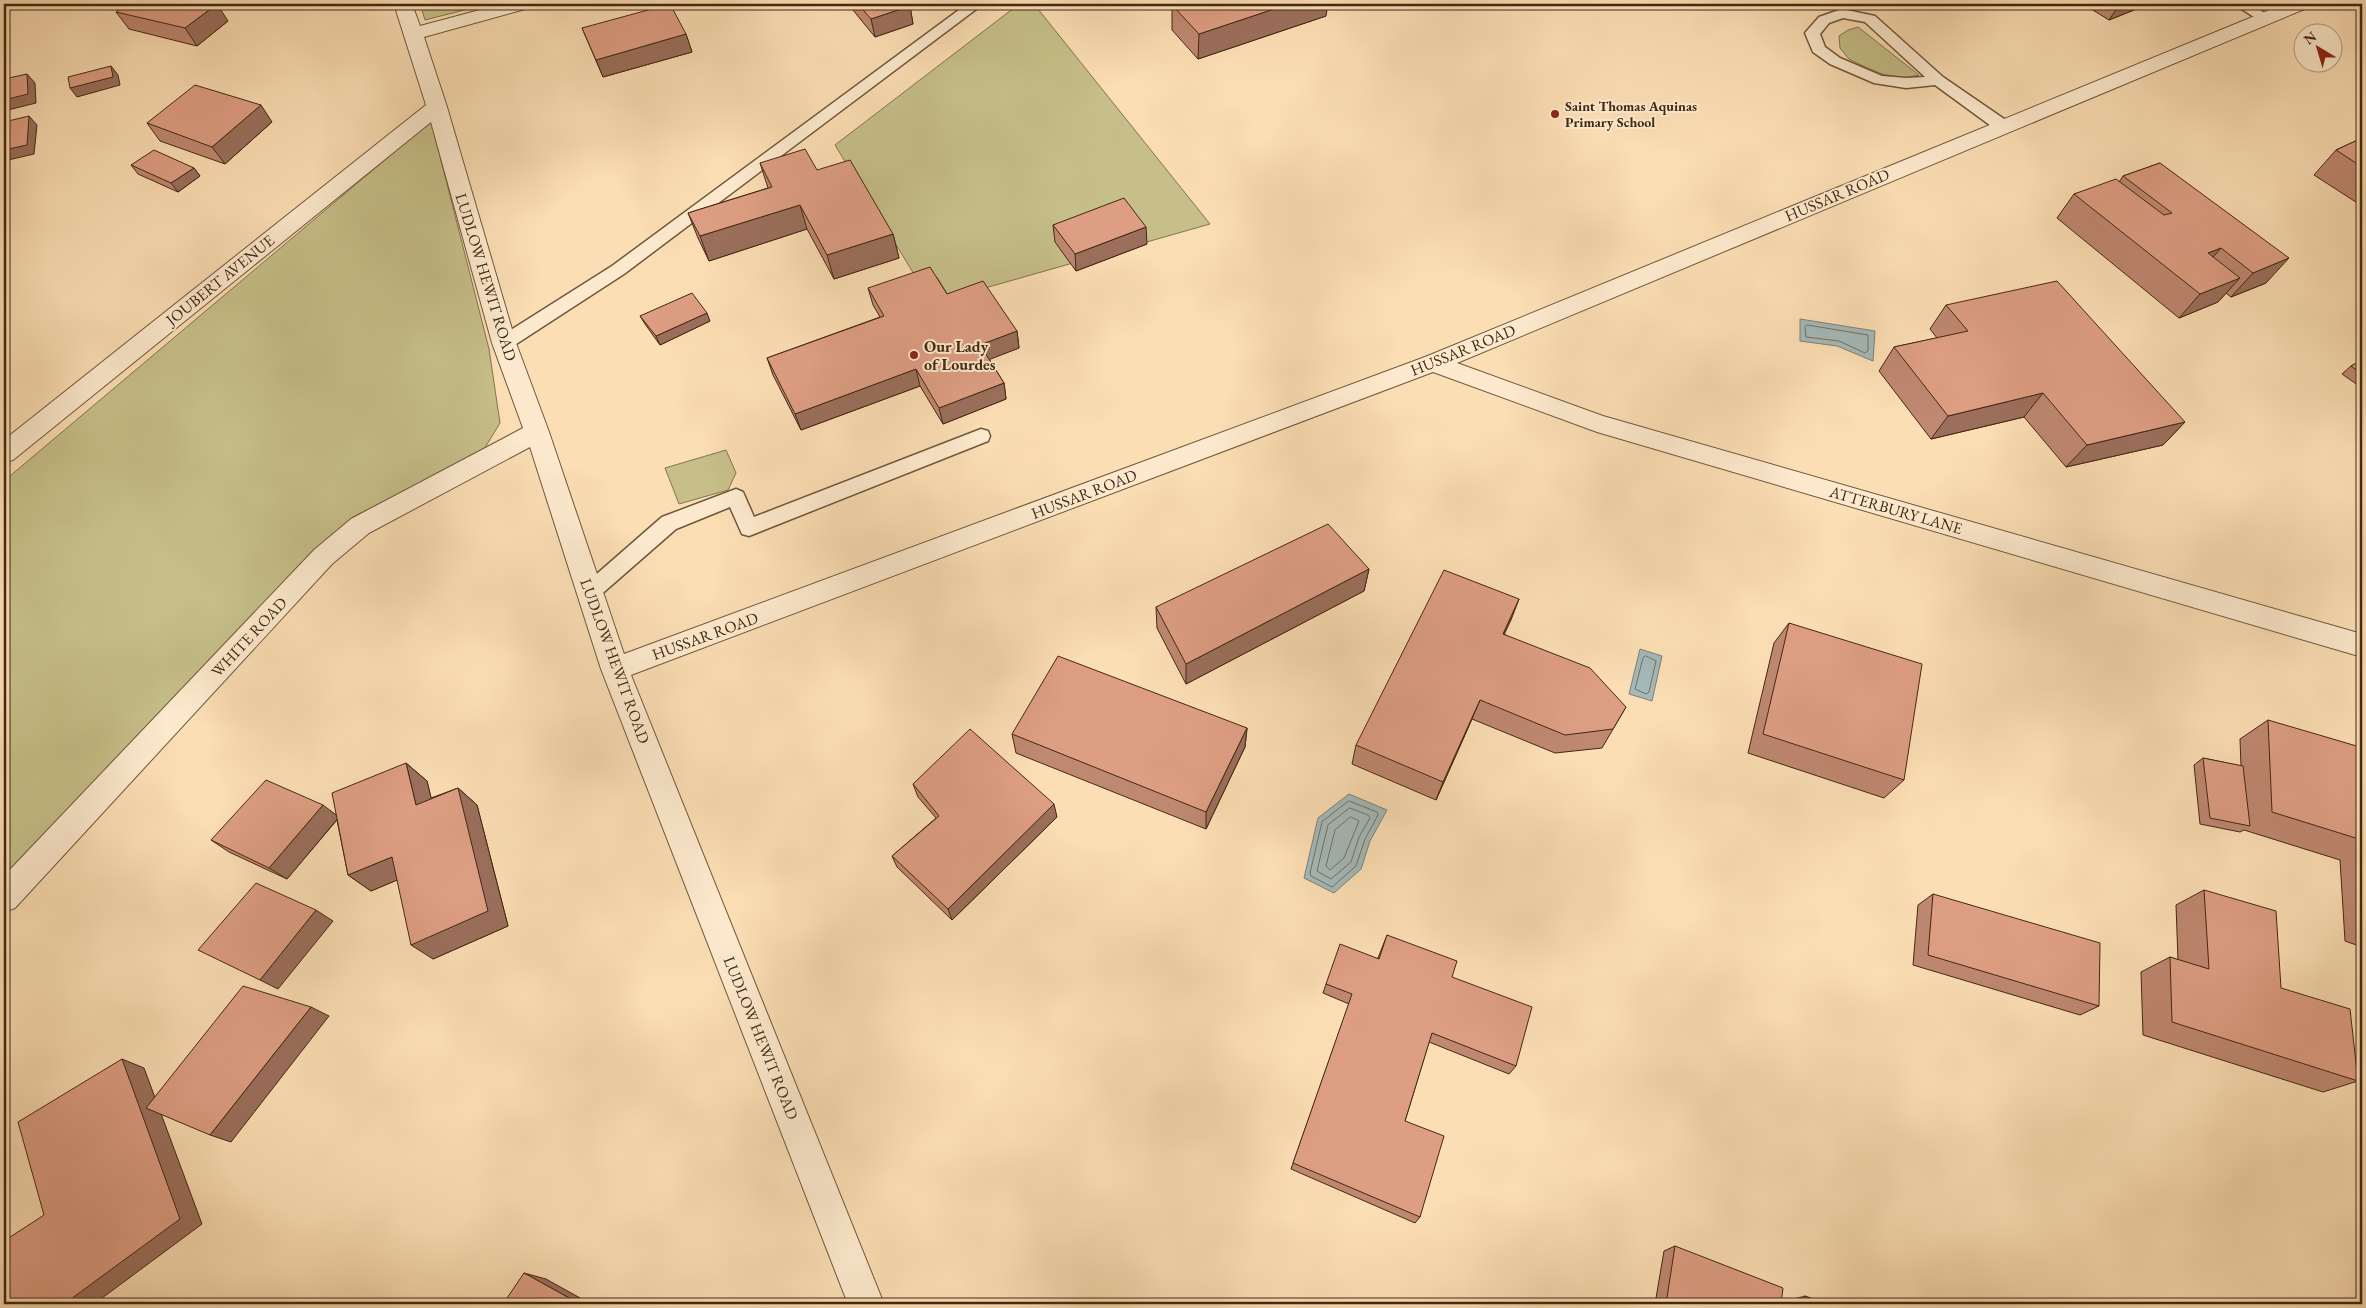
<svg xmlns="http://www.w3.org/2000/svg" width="2366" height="1308" viewBox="0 0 2366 1308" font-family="'EB Garamond',serif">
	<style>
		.green { fill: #c6bf89; stroke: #84744e }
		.water { fill: #a4b9b8; stroke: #7d7f76 }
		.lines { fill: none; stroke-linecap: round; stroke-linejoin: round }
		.shore { stroke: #747065; stroke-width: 1 }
		.lane-casing { stroke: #71563a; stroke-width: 3 }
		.street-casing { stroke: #71563a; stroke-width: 2 }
		.lane { fill: #fdeace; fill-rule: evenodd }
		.street { fill: #fdeace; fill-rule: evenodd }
		.wall { fill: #bf8871; stroke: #432812 }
		.shaded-wall { fill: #9b6f5c; stroke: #432812 }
		.building { fill: #de9e83; stroke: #432812 }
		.poi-dot { fill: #8f2418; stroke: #fdeace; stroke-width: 2 }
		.labels { text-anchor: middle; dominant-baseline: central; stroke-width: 4; stroke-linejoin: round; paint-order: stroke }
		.far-poi-label { font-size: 14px; font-weight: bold; fill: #432812; stroke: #fdeace; text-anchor: start }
		.street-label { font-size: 16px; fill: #432812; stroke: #fdeace }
		.poi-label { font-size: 16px; font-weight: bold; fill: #432812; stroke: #fdeace; text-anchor: start }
	</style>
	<rect width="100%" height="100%" fill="#fcdeb4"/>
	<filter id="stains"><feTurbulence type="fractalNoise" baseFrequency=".004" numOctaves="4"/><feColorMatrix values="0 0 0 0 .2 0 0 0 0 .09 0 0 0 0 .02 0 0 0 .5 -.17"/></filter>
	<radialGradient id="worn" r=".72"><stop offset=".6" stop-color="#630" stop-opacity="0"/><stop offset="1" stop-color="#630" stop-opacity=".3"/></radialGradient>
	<g class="green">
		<path d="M420,4H488L425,20Z"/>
		<path d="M1019,4H1034L1210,224L950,298L937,277L920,284L835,145Z"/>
		<path d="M1858,27L1919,75L1903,78L1882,74L1865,67L1849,59L1840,48L1839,36L1848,30Z"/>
		<path d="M431,121L489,349L500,423L483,451L353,517L321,547L4,883V481Z"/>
		<path d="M726,450L736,473L728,490L679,504L665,468Z"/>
	</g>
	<g class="water">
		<path d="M1800,319L1875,331L1873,361L1837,346L1800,341Z"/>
		<path d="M1640,649L1662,656L1652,701L1629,694Z"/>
		<path d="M1349,794L1387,810L1370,841L1361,869L1334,893L1304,878L1318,818Z"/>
	</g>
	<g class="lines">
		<g class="shore">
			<path d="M1807,325L1868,335V351L1865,353L1839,341L1806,337L1805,327Z"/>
			<path d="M1646,656L1656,661L1649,692L1646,694L1635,689L1643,658Z"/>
			<path d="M1349,801L1377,812L1378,815L1365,839L1356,866L1332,887L1311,876L1310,873L1322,822Z"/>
			<path d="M1350,808L1368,815L1370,818L1359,837L1351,862L1331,879L1317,871L1328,825Z"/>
			<path d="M1351,817L1359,821L1344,858L1330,870L1326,866L1335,830Z"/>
		</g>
		<defs>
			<g id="lane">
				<path d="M967,4H983L624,274L510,348L504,349L498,348L495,343L498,338L612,266Z"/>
				<path d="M2234,4H2251L2272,18L2270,21H2260Z"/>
				<path d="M1842,9L1875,16L1943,77L2010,123L2012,127L2010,131H1998L1935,85L1906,88L1874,83L1830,64L1813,52L1805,33L1819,17ZM1843,18L1865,22L1925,77L1906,78L1882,76L1840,58L1825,47L1820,34L1829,23Z"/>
				<path d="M981,429L988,431L990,436L988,441L749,536L742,534L730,507L676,529L597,598L590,600L583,598L580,592L583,586L662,517L736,489L743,492L754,517Z"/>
			</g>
			<g id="street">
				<path d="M394,4H412L420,26L502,4H531L529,8L424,37L447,107L516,343L549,432L624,654L1425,357L2284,4H2309L2307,8L1457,363L1603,416L2362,634V657L1597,432L1433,372L631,675L884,1304H848L601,669L530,447L369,533L332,564L15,908L4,912V876L314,550L351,519L523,428L492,343L431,122L13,460L4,462V440L426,105Z"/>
				<path d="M2351,4H2362V11L2353,8Z"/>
			</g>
		</defs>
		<use href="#lane" class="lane-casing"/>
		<use href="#street" class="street-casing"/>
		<use href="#lane" class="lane"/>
		<use href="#street" class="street"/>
	</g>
	<g class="wall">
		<path d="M848,4H908L910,6L913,24L875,37Z"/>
		<path d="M2083,4H2149L2109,20Z"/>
		<path d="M1172,5L1326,16L1198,59L1172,30Z"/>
		<path d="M116,12L228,21L197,46L129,29Z"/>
		<path d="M582,28L686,34L692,52L603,77Z"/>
		<path d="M272,122L225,164L160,141L147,123Z"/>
		<path d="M2362,138V206L2314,175L2336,150Z"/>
		<path d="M760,163L817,170L893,234L899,258L834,279L807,229L709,261L698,238L688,213L768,188Z"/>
		<path d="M2160,163L2266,283L2231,297L2226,293L2218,302L2179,318L2057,218L2074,194L2120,181L2123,176Z"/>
		<path d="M131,165L194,168L200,176L178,192L138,174Z"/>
		<path d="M1053,225L1147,244L1076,271L1055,242Z"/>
		<path d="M868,288L947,294L1017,331L1019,348L989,359L1004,383L1006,399L943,424L920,386L801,430L773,375L767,358L880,317L873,305Z"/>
		<path d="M1946,305L2185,422L2163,445L2066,467L2024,417L1931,439L1879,371L1894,347L1937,338L1930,329Z"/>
		<path d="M640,316L710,321L660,345L645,324Z"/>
		<path d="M2362,360V388L2342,374L2351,366Z"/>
		<path d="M1369,569L1364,591L1186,684L1157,628L1156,607Z"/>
		<path d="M1519,599L1504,634L1626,707L1602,748L1555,753L1472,719L1436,800L1352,764L1356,745Z"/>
		<path d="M1789,623L1904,780L1884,798L1748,753L1774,643Z"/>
		<path d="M2268,720L2362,769V947L2345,941L2340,860L2244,830L2240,832L2200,824L2194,765L2203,758L2241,766L2240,739Z"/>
		<path d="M1247,728L1245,747L1206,829L1016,753L1012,734Z"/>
		<path d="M406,763L427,781L431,798L458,788L477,805L508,926L433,959L397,880L371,891L348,875L337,820L287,879L229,852L211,840L336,815Z"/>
		<path d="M913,784L1057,817L952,920L897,867L892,856L936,818L918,797Z"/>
		<path d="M2204,890L2281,988L2358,1081L2323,1092L2143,1035L2141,972L2170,957L2178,960L2176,905Z"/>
		<path d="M1933,894L2099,1006L2080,1015L1913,965L1918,905Z"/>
		<path d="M1387,935L1452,977L1516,1066L1509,1074L1429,1042L1405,1121L1420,1217L1415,1223L1291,1169L1349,1004L1323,993L1326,984L1378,958Z"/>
		<path d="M1675,1246L1781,1304H1655L1664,1251Z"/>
		<path d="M1805,1296L1826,1304H1791V1300Z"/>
	</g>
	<g class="shaded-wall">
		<path d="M217,4L228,21L197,46L185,28Z"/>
		<path d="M1289,4H1328L1326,16L1198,59L1199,34Z"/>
		<path d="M2120,4H2149L2109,20Z"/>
		<path d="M910,6L913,24L875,37L871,19Z"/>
		<path d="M686,34L692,52L603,77L596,60Z"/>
		<path d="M111,66L118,75L120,85L77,97L70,88Z"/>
		<path d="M27,74L35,83L36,103L4,111V100Z"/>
		<path d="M261,105L272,122L225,164L212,147Z"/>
		<path d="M29,116L37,125L34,154L4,161V150Z"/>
		<path d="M194,168L200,176L178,192L171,183Z"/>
		<path d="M800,205L807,229L709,261L700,236Z"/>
		<path d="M1146,227L1147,244L1076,271L1075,254Z"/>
		<path d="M893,234L899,258L834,279L827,255Z"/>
		<path d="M2221,248L2200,272L2208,253Z"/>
		<path d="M2289,258L2266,283L2231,297L2253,273Z"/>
		<path d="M2240,278L2218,302L2179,318L2200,294Z"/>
		<path d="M707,313L710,321L660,345L656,336Z"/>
		<path d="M1017,331L1019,348L983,362L980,345Z"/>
		<path d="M916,369L920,386L801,430L795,414Z"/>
		<path d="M1004,383L1006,399L943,424L939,408Z"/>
		<path d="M2043,393L2024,417L1931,439L1948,416Z"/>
		<path d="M2185,422L2163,445L2066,467L2087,445Z"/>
		<path d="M1369,569L1364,591L1186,684V664Z"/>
		<path d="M1519,599L1511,620L1495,654L1503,634Z"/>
		<path d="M1480,700L1472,719L1436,800L1443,782Z"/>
		<path d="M1247,728L1245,747L1206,829V812Z"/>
		<path d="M406,763L427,781L437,822L416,805Z"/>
		<path d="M458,788L477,805L508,926L433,959L411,945Z"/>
		<path d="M1054,804L1057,817L952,920L948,909Z"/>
		<path d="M323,805L339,817L287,879L269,868Z"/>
		<path d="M392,857L414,873L371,891L348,875Z"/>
		<path d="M316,910L333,921L278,989L260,980Z"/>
		<path d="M311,1007L329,1016L231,1142L210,1135Z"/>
		<path d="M122,1059L144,1068L202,1224L94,1304H64Z"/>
		<path d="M524,1273L546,1279L591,1304H580Z"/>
	</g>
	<g class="building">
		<path d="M127,4H217L185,28L116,12Z"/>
		<path d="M670,4L686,34L596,60L582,28Z"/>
		<path d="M858,4H908L910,6L871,19Z"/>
		<path d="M1177,4H1289L1199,34L1172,5Z"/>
		<path d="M111,66L113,77L70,88L68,77Z"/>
		<path d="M27,74L28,94L4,100V79Z"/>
		<path d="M195,85L261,105L212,147L147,123Z"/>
		<path d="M29,116L27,145L4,150V122Z"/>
		<path d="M2362,138V167L2336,150Z"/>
		<path d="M805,149L817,170L850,160L893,234L827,255L800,205L700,236L688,213L772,187L760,163Z"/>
		<path d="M154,150L194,168L171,183L131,165Z"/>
		<path d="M2160,163L2289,258L2253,273L2221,248L2208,253L2240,278L2200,294L2074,194L2116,179L2164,215L2172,213L2123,176Z"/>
		<path d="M1124,198L1146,227L1075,254L1053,225Z"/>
		<path d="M930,267L947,294L983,281L1017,331L980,345L1004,383L939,408L916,369L795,414L767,358L884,316L868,288Z"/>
		<path d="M2057,281L2185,422L2087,445L2043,393L1948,416L1894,347L1968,331L1946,305Z"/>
		<path d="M692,293L707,313L656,336L640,316Z"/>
		<path d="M2362,360V374L2351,366Z"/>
		<path d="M1328,524L1369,569L1186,664L1156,607Z"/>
		<path d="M1444,570L1519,599L1503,634L1590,668L1626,707L1613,729L1565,735L1480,700L1443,782L1356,745Z"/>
		<path d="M1789,623L1922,664L1904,780L1763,734Z"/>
		<path d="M1058,656L1247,728L1206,812L1012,734Z"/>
		<path d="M2268,720L2360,747L2361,769H2362V840L2272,812Z"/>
		<path d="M970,729L1054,804L948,909L892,856L939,816L913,784Z"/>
		<path d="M2203,758L2243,766L2250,826L2210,818Z"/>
		<path d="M406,763L416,805L458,788L488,911L411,945L392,857L348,875L332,793Z"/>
		<path d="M266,780L323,805L269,868L211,840Z"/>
		<path d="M256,883L316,910L260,980L198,950Z"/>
		<path d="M2204,890L2276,911L2281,988L2350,1009L2358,1081L2172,1022L2170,957L2209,969Z"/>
		<path d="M1933,894L2100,943L2099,1006L1928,955Z"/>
		<path d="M1387,935L1457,961L1452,977L1532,1007L1516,1066L1432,1033L1405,1121L1444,1136L1420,1217L1293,1163L1352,994L1326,984L1340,944L1379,959Z"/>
		<path d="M243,986L311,1007L210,1135L146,1108Z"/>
		<path d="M122,1059L180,1219L64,1304H4V1241L44,1215L18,1122Z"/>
		<path d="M1675,1246L1783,1288L1781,1304H1666Z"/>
		<path d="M524,1273L580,1304H503Z"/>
		<path d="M1805,1296L1826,1304H1805Z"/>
	</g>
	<g class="poi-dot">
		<circle cx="1555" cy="114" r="5"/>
		<circle cx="914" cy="355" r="5"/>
	</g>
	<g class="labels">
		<g class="far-poi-label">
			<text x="1565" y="106">Saint Thomas Aquinas<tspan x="1565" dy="16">Primary School</tspan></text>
		</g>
		<g class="street-label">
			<text transform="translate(1837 195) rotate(-23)">HUSSAR ROAD</text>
			<text transform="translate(486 277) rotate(73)">LUDLOW HEWIT ROAD</text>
			<text transform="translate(220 280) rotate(-39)">JOUBERT AVENUE</text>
			<text transform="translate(1463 350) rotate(-22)">HUSSAR ROAD</text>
			<text transform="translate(1084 494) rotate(-21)">HUSSAR ROAD</text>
			<text transform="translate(1896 510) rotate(16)">ATTERBURY LANE</text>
			<text transform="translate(705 636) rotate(-20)">HUSSAR ROAD</text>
			<text transform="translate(249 637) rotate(-47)">WHITE ROAD</text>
			<text transform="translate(615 661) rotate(70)">LUDLOW HEWIT ROAD</text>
			<text transform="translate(761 1038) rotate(68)">LUDLOW HEWIT ROAD</text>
		</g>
		<g class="poi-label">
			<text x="924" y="346">Our Lady<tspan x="924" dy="18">of Lourdes</tspan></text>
		</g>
	</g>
	<rect width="2366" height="1308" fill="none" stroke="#fcdeb4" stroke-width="20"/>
	<rect x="5" y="5" width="2356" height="1298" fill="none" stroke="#432812" stroke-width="2.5"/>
	<rect x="10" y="10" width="2346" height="1288" fill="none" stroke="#432812"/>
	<g transform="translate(2318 48) rotate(322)"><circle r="24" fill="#fdeace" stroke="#b39c83"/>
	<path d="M0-4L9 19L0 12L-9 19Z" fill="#8f2418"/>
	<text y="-8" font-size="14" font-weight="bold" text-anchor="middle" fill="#432812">N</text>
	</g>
	<rect width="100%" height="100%" filter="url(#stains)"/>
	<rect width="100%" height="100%" fill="url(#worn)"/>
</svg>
